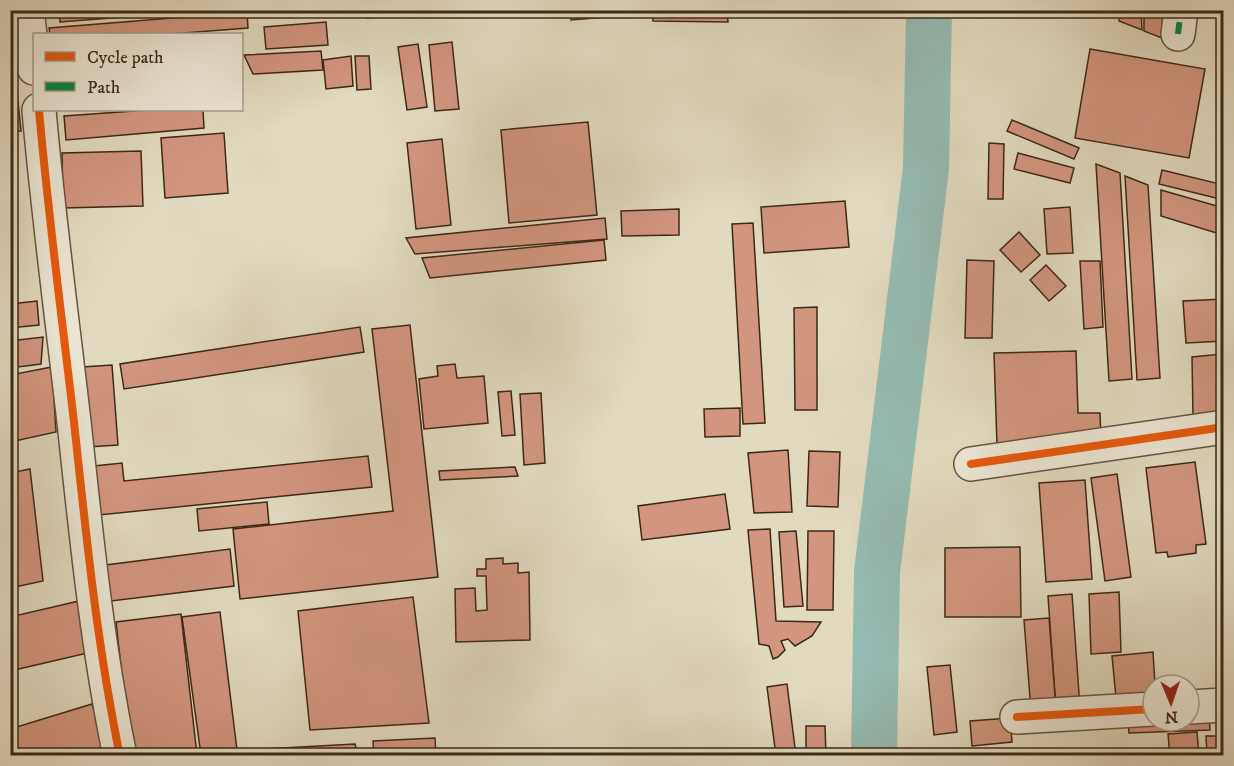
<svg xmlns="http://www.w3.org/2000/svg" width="1234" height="766" viewBox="0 0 1234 766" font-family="'IM FELL DW Pica',serif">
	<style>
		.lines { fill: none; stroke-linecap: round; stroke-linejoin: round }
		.canal { stroke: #95bbb2; stroke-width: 46 }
		.building { fill: #d2967f; stroke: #3d2816; stroke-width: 1.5 }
		.minor-casing { stroke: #665440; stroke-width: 36 }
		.minor { stroke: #ece7d5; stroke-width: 33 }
		.quiet { stroke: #00873e; stroke-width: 6; stroke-dasharray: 12 6; stroke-linecap: butt }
		.cycleway-casing { stroke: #ece7d5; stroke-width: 11 }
		.cycleway { stroke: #e8590c; stroke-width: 8 }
	</style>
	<rect width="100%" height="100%" fill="#e2dabf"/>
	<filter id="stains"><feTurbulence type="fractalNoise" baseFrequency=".00333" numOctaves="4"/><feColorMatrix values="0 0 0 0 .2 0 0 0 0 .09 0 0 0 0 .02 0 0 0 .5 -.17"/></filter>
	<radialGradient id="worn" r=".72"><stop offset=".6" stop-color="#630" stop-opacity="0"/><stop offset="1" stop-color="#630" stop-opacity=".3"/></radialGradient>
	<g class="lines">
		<path class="canal" d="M874,756L877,572L926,168L929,10"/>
	</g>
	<g class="building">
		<path d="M59,10H137V16L60,22Z"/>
		<path d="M250,10H298L251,15Z"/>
		<path d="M366,10H485L367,18Z"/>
		<path d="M570,10H630L631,15L571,20Z"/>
		<path d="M652,10H727L728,22L653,21Z"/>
		<path d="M1119,10H1141L1142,30L1119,21Z"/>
		<path d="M1144,10H1166L1167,40L1144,31Z"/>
		<path d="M247,12L248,28L171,34H50L49,28Z"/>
		<path d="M326,22L328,45L266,49L264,27Z"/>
		<path d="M452,42L459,109L435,111L429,45Z"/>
		<path d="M418,44L427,107L407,110L398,47Z"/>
		<path d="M1090,49L1205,69L1189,158L1075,138Z"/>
		<path d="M321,51L323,70L253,74L244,55Z"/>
		<path d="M351,56L353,86L326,89L323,60Z"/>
		<path d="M355,56H369L371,89L357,90Z"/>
		<path d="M10,72H15L21,131L10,132Z"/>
		<path d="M148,110H203L204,128L66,140L64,116Z"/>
		<path d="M1012,120L1079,148L1074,159L1007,131Z"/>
		<path d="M588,122L597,215L509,223L501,130Z"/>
		<path d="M224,133L228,193L165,198L161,138Z"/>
		<path d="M442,139L451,225L416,229L407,143Z"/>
		<path d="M989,143L1004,144L1003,199H988Z"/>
		<path d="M141,151L143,206L63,208L62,153Z"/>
		<path d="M1018,153L1074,168L1070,183L1014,169Z"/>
		<path d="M1096,164L1120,173L1132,379L1109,381Z"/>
		<path d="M1162,170L1224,185V200L1159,184Z"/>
		<path d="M1125,176L1148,185L1160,378L1137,380Z"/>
		<path d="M1161,190L1224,208L1223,235L1161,216Z"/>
		<path d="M845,201L849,247L764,253L761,207Z"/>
		<path d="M1070,207L1073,253L1047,254L1044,209Z"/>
		<path d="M679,209V235L622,236L621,211Z"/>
		<path d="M605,218L607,239L415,254L406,238Z"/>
		<path d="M753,223L765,423L743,424L732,224Z"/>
		<path d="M1019,232L1040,255L1021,272L1000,250Z"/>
		<path d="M604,240L606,260L430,278L422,258Z"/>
		<path d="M967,260L994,261L992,338H965Z"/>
		<path d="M1080,261H1100L1103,327L1084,329Z"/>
		<path d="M1046,265L1066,286L1049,301L1030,280Z"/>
		<path d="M1224,299V341L1186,343L1183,301Z"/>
		<path d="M37,301L39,325L10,328V304Z"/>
		<path d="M817,307V410H795L794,308Z"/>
		<path d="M410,325L438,577L240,599L233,529L393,511L372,329Z"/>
		<path d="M360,327L364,352L124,389L120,364Z"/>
		<path d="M43,337L41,364L10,368V341Z"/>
		<path d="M1076,351L1078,413H1100L1101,441L997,445L994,353Z"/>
		<path d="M1222,354V415H1193L1192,357Z"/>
		<path d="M455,364L457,378L484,376L488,423L424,429L419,379L438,376L437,366Z"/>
		<path d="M112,365L118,445L88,447L82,367Z"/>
		<path d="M52,367L56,432L10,442V375Z"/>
		<path d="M511,391L515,435L502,436L498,392Z"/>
		<path d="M541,393L545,463L524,465L520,394Z"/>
		<path d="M740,408V436L705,437L704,409Z"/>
		<path d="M788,450L792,512L754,513L748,453Z"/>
		<path d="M809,451L840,452L838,507L807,506Z"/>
		<path d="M368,456L372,487L99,515L94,466L122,463L124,481Z"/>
		<path d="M1195,462L1206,544L1196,545V553L1168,557L1167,552L1156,553L1146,468Z"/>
		<path d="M515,467L518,476L440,480L439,471Z"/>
		<path d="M30,469L43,581L10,588V473Z"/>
		<path d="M1117,474L1131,577L1105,581L1091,478Z"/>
		<path d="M1085,480L1092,579L1046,582L1039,483Z"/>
		<path d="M725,494L730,529L642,540L638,506Z"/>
		<path d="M267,502L269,524L199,531L197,509Z"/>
		<path d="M770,529L776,621L821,622L812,636L795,646L788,639L781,641L785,650L778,657L773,659L769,646L759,644L748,530Z"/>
		<path d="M796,531L803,606L784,607L779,532Z"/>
		<path d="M808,531H834L833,610H807Z"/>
		<path d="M1020,547L1021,617H945V548Z"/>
		<path d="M230,549L234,586L111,601L106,565Z"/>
		<path d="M503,558V564L518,563V573L529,572L530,640L456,642L455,589L475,588L476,611L487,610L486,576H477V569H486V559Z"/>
		<path d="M1119,592L1121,652L1091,654L1089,594Z"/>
		<path d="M1072,594L1080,708L1056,709L1048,596Z"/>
		<path d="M413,597L429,723L310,730L298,611Z"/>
		<path d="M79,601L92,652L10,671V617Z"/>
		<path d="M220,612L237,750L201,755L182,617Z"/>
		<path d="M181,614L197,755L131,756L116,622Z"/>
		<path d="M1049,618L1056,709L1031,711L1024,620Z"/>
		<path d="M1153,652L1155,685H1153V695L1116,698L1112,656Z"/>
		<path d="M950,665L957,732L934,735L927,667Z"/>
		<path d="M787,684L796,756H776L767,687Z"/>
		<path d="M92,704L108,752L95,756H10V729Z"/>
		<path d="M1209,714L1210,730L1129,733L1128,717L1153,721H1189Z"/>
		<path d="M1010,718L1012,742L972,746L970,721Z"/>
		<path d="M806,726H825L826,756H806Z"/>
		<path d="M1197,732L1199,756H1170L1168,734Z"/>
		<path d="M1206,736H1224V756H1207Z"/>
		<path d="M435,738L436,756H374L373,741Z"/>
		<path d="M355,744L358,756H244L243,750Z"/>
	</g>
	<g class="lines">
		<defs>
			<g id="minor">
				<path d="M27,10L34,68"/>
				<path d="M1178,34L1181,10"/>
				<path d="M39,110C48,214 62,318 74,422C86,534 97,645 120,756"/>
				<path d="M971,464L1224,427"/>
				<path d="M1189,707L1224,705"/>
				<path d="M1017,717L1153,709"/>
			</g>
		</defs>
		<use href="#minor" class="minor-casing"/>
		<use href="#minor" class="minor"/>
		<path class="quiet" d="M1178,34L1181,10"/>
		<defs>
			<g id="cycleway">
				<path d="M39,110C48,214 62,318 74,422C86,534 97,645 120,756"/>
				<path d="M971,464L1224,427"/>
				<path d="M1017,717L1153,709"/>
			</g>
		</defs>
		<use href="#cycleway" class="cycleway-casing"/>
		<use href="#cycleway" class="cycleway"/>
	</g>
	<rect width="1234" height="766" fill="none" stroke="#e2dabf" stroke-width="36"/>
	<rect x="12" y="12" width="1210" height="742" fill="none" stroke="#3d2816" stroke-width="3"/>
	<rect x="18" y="18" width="1198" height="730" fill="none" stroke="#3d2816" stroke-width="1.5"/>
	<rect x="33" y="33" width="210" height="78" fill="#ece7d5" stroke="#a69b89" stroke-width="1.5"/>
	<rect x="45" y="52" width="30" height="9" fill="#e8590c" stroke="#a69b89" stroke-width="1.5"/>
	<text x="87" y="63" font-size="18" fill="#3d2816">Cycle path</text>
	<rect x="45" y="82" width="30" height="9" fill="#00873e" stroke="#a69b89" stroke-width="1.5"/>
	<text x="87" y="93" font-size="18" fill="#3d2816">Path</text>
	<g transform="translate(1171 703) rotate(178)"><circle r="28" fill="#ece7d5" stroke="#a69b89" stroke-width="1.5"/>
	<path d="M0-4.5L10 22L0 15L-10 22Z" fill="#8f2418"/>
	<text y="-9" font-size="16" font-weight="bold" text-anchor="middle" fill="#3d2816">N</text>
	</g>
	<rect width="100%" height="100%" filter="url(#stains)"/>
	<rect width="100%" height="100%" fill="url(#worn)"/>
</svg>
